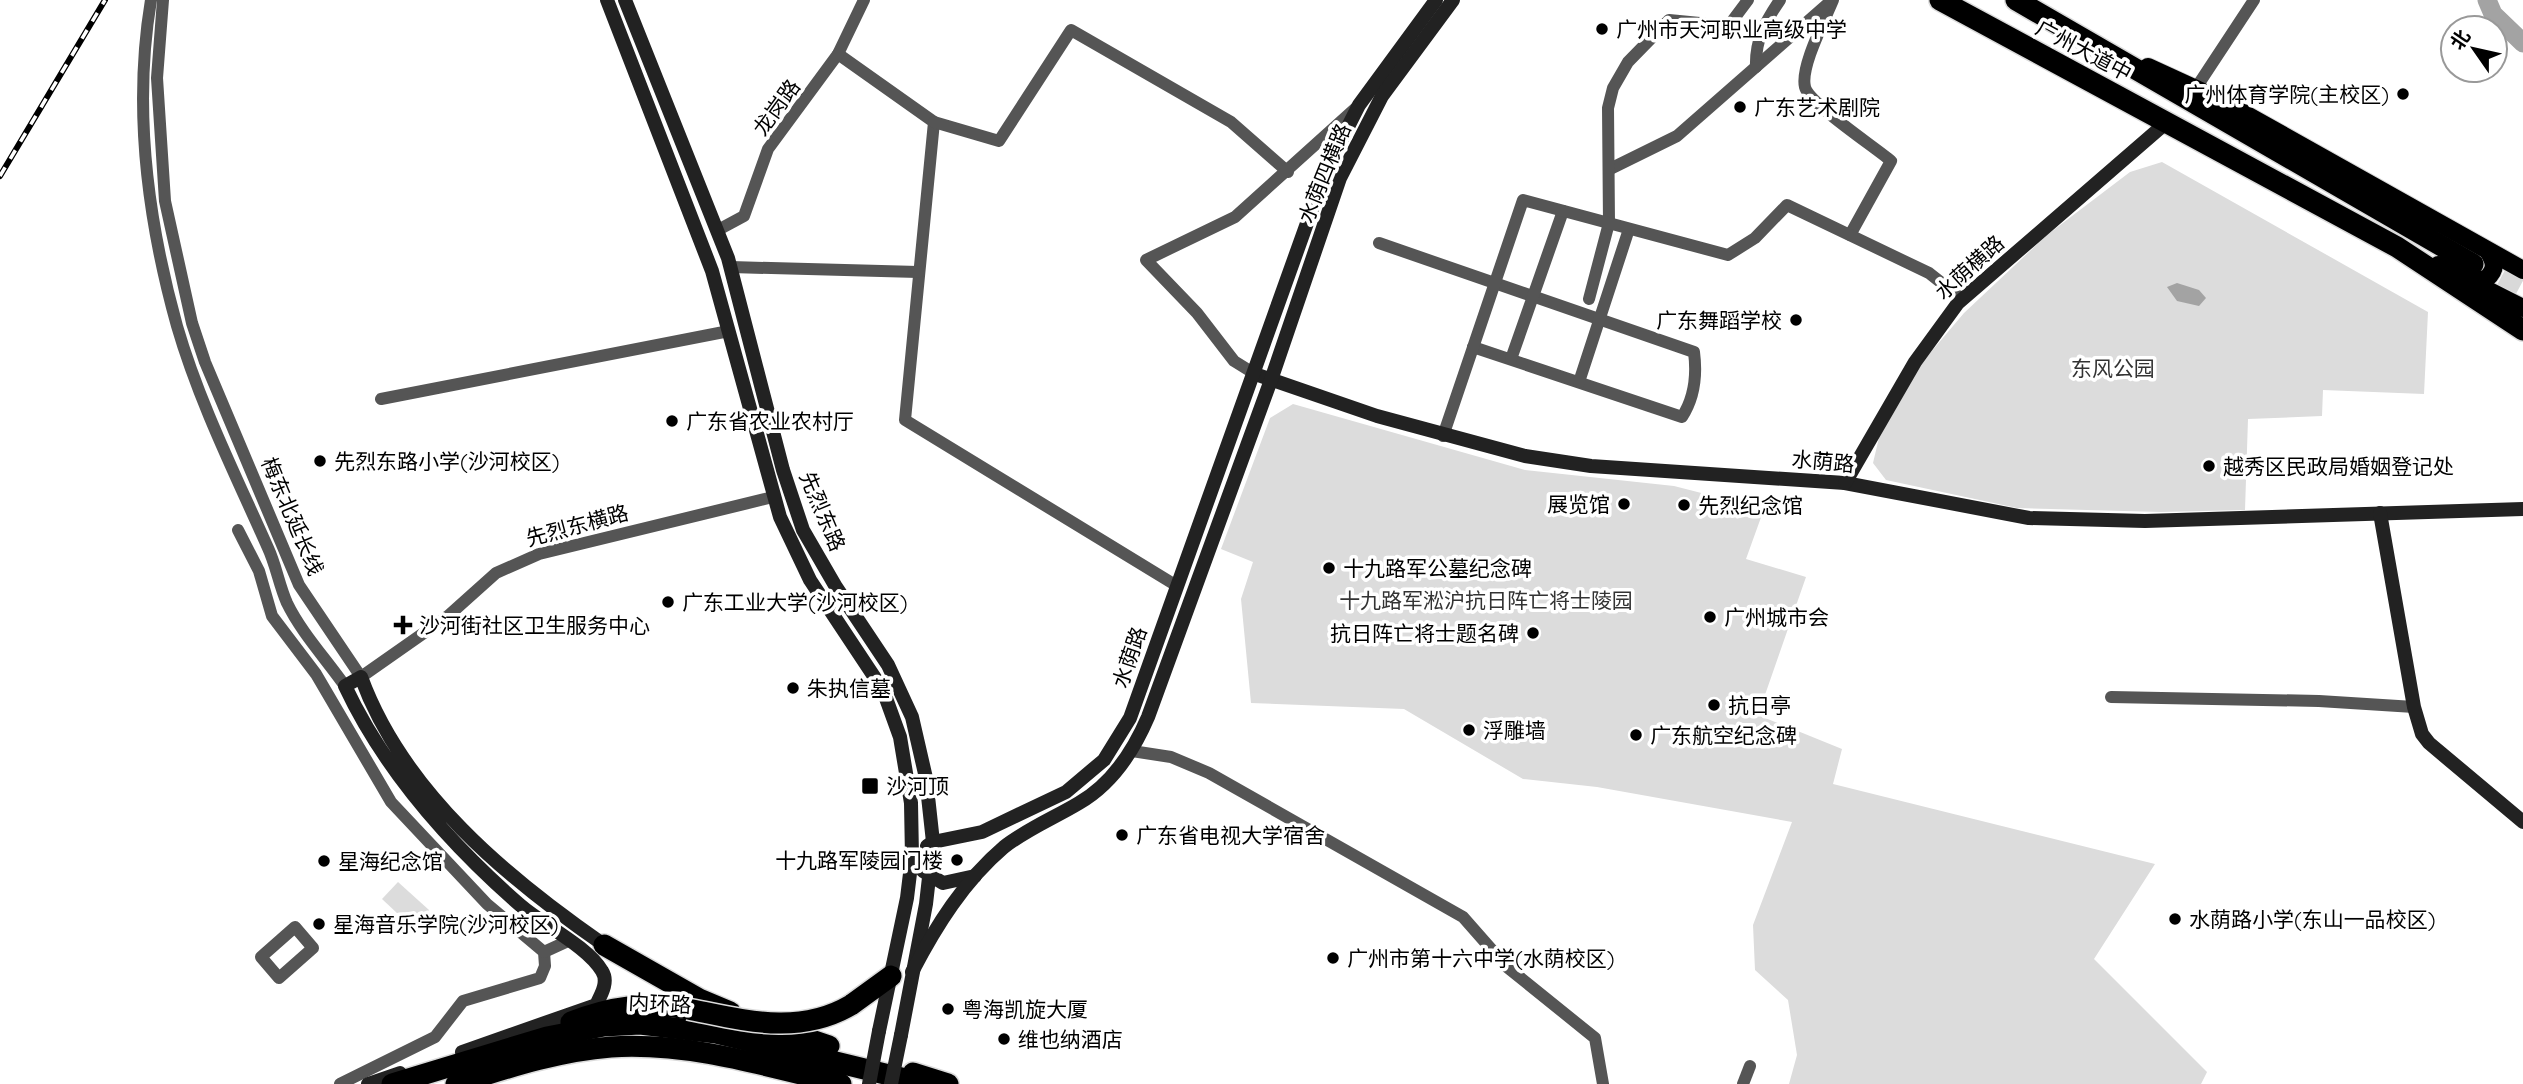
<svg xmlns="http://www.w3.org/2000/svg" width="2523" height="1084" viewBox="0 0 2523 1084" font-family="Quicksand,'Noto Sans SC',sans-serif">
	<style>
		.green { fill: #dcdcdc }
		.water { fill: #a3a3a3 }
		.lines { fill: none; stroke-linecap: round; stroke-linejoin: round }
		.river { stroke: #a3a3a3; stroke-width: 19 }
		.highway-tunnel { stroke: #d9d9d9; stroke-width: 21; stroke-dasharray: 21 10; stroke-linecap: butt }
		.primary-casing { stroke: #dbdbdb; stroke-width: 20 }
		.highway-casing { stroke: #dbdbdb; stroke-width: 24 }
		.street { stroke: #555; stroke-width: 12 }
		.secondary { stroke: #222; stroke-width: 14 }
		.primary { stroke: #000; stroke-width: 18 }
		.highway { stroke: #000; stroke-width: 21 }
		.rail-casing { stroke: #000; stroke-width: 6 }
		.rail { stroke: #fff; stroke-width: 3.5; stroke-dasharray: 10; stroke-linecap: butt }
		.highway-bridge-casing { stroke: #dbdbdb; stroke-width: 24; stroke-linecap: butt }
		.secondary-bridge { stroke: #222; stroke-width: 14 }
		.highway-bridge { stroke: #000; stroke-width: 21 }
		.poi-dot { fill: #000; stroke: #fff; stroke-width: 2.5 }
		.labels { text-anchor: middle; dominant-baseline: central; stroke-width: 7; stroke-linejoin: round; paint-order: stroke }
		.poi-label { font-size: 21px; fill: #000; stroke: #fff; text-anchor: start }
		.street-label { font-size: 21px; fill: #000; stroke: #fff }
		.park-label { font-size: 21px; fill: #333; stroke: #fff }
	</style>
	<rect width="100%" height="100%" fill="#fff"/>
	<g class="green">
		<path d="M2162,162L2428,312L2424,394L2323,390L2322,416L2248,419L2245,510L2161,512L2017,508L1886,480L1873,463L1882,425L1914,372L1964,313L2047,235L2130,172Z"/>
		<path d="M1293,404L1525,470L1674,486L1764,509L1746,559L1806,577L1758,715L1842,749L1833,784L2155,864L2094,959L2207,1072L2201,1084H1789L1797,1055L1788,1000L1755,970L1753,925L1792,822L1597,787L1523,779L1404,709L1251,703L1241,599L1253,562L1221,549L1270,418Z"/>
		<path d="M398,882L429,910L413,928L382,899Z"/>
	</g>
	<path class="water" d="M2177,283L2199,290L2206,298L2199,306L2177,301L2167,287Z"/>
	<g class="lines">
		<path class="river" d="M2487,0L2493,14L2523,43"/>
		<path class="highway-tunnel" d="M2473,264L2523,291"/>
		<defs>
			<g id="primary">
				<path d="M2148,67L2220,100L2523,270"/>
				<path d="M2438,265L2523,308"/>
				<path d="M2470,281L2486,279C2497,269 2495,262 2488,251"/>
			</g>
			<g id="highway">
				<path d="M1940,0L2397,247L2523,330"/>
				<path d="M2016,0L2473,264"/>
				<path d="M604,945L699,999L730,1012"/>
				<path d="M851,1005L891,976"/>
				<path d="M571,1022C612,1006 645,1002 688,1009"/>
				<path d="M764,1024L829,1046"/>
				<path d="M913,1073L948,1084"/>
				<path d="M392,1084L547,1037L604,1026L640,1024L716,1033L926,1084"/>
				<path d="M456,1084C507,1068 558,1051 611,1047C689,1042 766,1066 841,1084"/>
			</g>
		</defs>
		<use href="#primary" class="primary-casing"/>
		<use href="#highway" class="highway-casing"/>
		<g class="street">
			<path d="M151,0C133,107 148,222 177,326C199,402 236,476 268,548C276,565 279,585 287,603C301,632 326,659 345,686"/>
			<path d="M163,0L157,78L165,201L192,323L205,362L299,585L361,677L448,616L496,573L539,554L773,497"/>
			<path d="M1833,0C1825,20 1800,67 1805,87C1809,104 1875,147 1891,161L1850,235"/>
			<path d="M838,54L934,122L905,420L1177,586"/>
			<path d="M1756,67C1755,40 1765,22 1780,0"/>
			<path d="M2196,88L2254,0"/>
			<path d="M934,122L999,141L1071,30L1231,122L1288,172"/>
			<path d="M1610,169L1677,136L1831,1"/>
			<path d="M718,230L744,216L768,149L838,54L864,0"/>
			<path d="M1379,243L1694,352C1697,375 1695,397 1682,417L1473,347"/>
			<path d="M731,267L918,272"/>
			<path d="M1589,299L1609,223L1608,108L1613,88L1628,62L1669,20L1710,24L1724,32L1748,0"/>
			<path d="M1511,359L1563,211"/>
			<path d="M1255,374L1234,361L1197,313L1146,260L1235,217L1357,107"/>
			<path d="M1579,382L1629,229"/>
			<path d="M381,399L729,331"/>
			<path d="M1443,436L1523,200L1728,255L1755,238L1787,205L1929,273L1962,299"/>
			<path d="M238,530L259,571L272,616L316,674L391,802L487,904L544,952L545,966L540,978L463,1001L435,1037L340,1084"/>
			<path d="M2111,697L2319,701L2414,707"/>
			<path d="M1132,751L1171,757L1209,773L1463,917L1507,967L1595,1038L1603,1084"/>
			<path d="M295,927L313,948L279,978L261,957Z"/>
			<path d="M544,952L568,941"/>
			<path d="M1743,1084L1750,1066"/>
		</g>
		<g class="secondary">
			<path d="M607,0L712,271L780,517L810,580L883,690L900,737L911,803L912,857L907,898L879,1031"/>
			<path d="M625,0L728,258L783,470L803,530L836,587L888,665L912,717L926,778L933,842L926,904L901,1035"/>
			<path d="M1255,374L1377,416L1525,456L1591,466L1845,483L2029,518L2145,521L2523,509"/>
			<path d="M1845,483L1915,362L1958,303L2167,122"/>
			<path d="M2380,513L2414,707L2422,734L2429,743L2523,822"/>
			<path d="M927,846L933,842L982,832L1066,792L1104,760L1130,718L1326,170L1359,105L1436,0"/>
			<path d="M923,871L943,883L975,876"/>
			<path d="M912,972C936,926 964,881 1004,847C1027,829 1054,818 1079,803C1112,784 1133,752 1148,717L1271,380L1340,178L1382,96L1453,0"/>
			<path d="M462,1052L596,1005C601,995 609,982 602,971C587,946 543,925 520,905C449,843 385,771 345,686L361,677C403,792 507,878 604,945"/>
			<path d="M368,1084L400,1073"/>
		</g>
		<use href="#primary" class="primary"/>
		<use href="#highway" class="highway"/>
		<defs>
			<path id="rail" d="M0,176L105,0"/>
		</defs>
		<use href="#rail" class="rail-casing"/>
		<use href="#rail" class="rail"/>
		<defs>
			<path id="highway-bridge" d="M688,1009C744,1020 798,1036 851,1005"/>
		</defs>
		<use href="#highway-bridge" class="highway-bridge-casing"/>
		<g class="secondary-bridge">
			<path d="M869,1084L879,1031"/>
			<path d="M891,1084L901,1035"/>
		</g>
		<use href="#highway-bridge" class="highway-bridge"/>
	</g>
	<g class="poi-dot">
		<circle cx="1602" cy="29" r="7"/>
		<circle cx="2403" cy="94" r="7"/>
		<circle cx="1740" cy="107" r="7"/>
		<circle cx="1796" cy="320" r="7"/>
		<circle cx="672" cy="421" r="7"/>
		<circle cx="320" cy="461" r="7"/>
		<circle cx="2209" cy="466" r="7"/>
		<circle cx="1624" cy="504" r="7"/>
		<circle cx="1684" cy="505" r="7"/>
		<circle cx="1329" cy="568" r="7"/>
		<circle cx="668" cy="602" r="7"/>
		<circle cx="1710" cy="617" r="7"/>
		<path d="M399.5 614.5h7v7h7v7h-7v7h-7v-7h-7v-7h7z"/>
		<circle cx="1533" cy="633" r="7"/>
		<circle cx="793" cy="688" r="7"/>
		<circle cx="1714" cy="705" r="7"/>
		<circle cx="1469" cy="730" r="7"/>
		<circle cx="1636" cy="735" r="7"/>
		<rect x="861" y="777" width="18" height="18" rx="3.5"/>
		<circle cx="1122" cy="835" r="7"/>
		<circle cx="957" cy="860" r="7"/>
		<circle cx="324" cy="861" r="7"/>
		<circle cx="2175" cy="919" r="7"/>
		<circle cx="319" cy="924" r="7"/>
		<circle cx="1333" cy="958" r="7"/>
		<circle cx="948" cy="1009" r="7"/>
		<circle cx="1004" cy="1039" r="7"/>
	</g>
	<g class="labels">
		<g class="poi-label">
			<text x="1616" y="29">广州市天河职业高级中学</text>
			<text x="2389" y="94" text-anchor="end">广州体育学院(主校区)</text>
			<text x="1754" y="107">广东艺术剧院</text>
			<text x="1782" y="320" text-anchor="end">广东舞蹈学校</text>
			<text x="686" y="421">广东省农业农村厅</text>
			<text x="334" y="461">先烈东路小学(沙河校区)</text>
			<text x="2223" y="466">越秀区民政局婚姻登记处</text>
			<text x="1610" y="504" text-anchor="end">展览馆</text>
			<text x="1698" y="505">先烈纪念馆</text>
			<text x="1343" y="568">十九路军公墓纪念碑</text>
			<text x="682" y="602">广东工业大学(沙河校区)</text>
			<text x="1724" y="617">广州城市会</text>
			<text x="419" y="625">沙河街社区卫生服务中心</text>
			<text x="1519" y="633" text-anchor="end">抗日阵亡将士题名碑</text>
			<text x="807" y="688">朱执信墓</text>
			<text x="1728" y="705">抗日亭</text>
			<text x="1483" y="730">浮雕墙</text>
			<text x="1650" y="735">广东航空纪念碑</text>
			<text x="886" y="786">沙河顶</text>
			<text x="1136" y="835">广东省电视大学宿舍</text>
			<text x="943" y="860" text-anchor="end">十九路军陵园门楼</text>
			<text x="338" y="861">星海纪念馆</text>
			<text x="2189" y="919">水荫路小学(东山一品校区)</text>
			<text x="333" y="924">星海音乐学院(沙河校区)</text>
			<text x="1347" y="958">广州市第十六中学(水荫校区)</text>
			<text x="962" y="1009">粤海凯旋大厦</text>
			<text x="1018" y="1039">维也纳酒店</text>
		</g>
		<g class="street-label">
			<text transform="translate(2084 50) rotate(28)">广州大道中</text>
			<text transform="translate(776 107) rotate(-54)">龙岗路</text>
			<text transform="translate(1324 173) rotate(-68)">水荫四横路</text>
			<text transform="translate(1969 267) rotate(-42)">水荫横路</text>
			<text transform="translate(1823 461) rotate(5)">水荫路</text>
			<text transform="translate(823 511) rotate(67)">先烈东路</text>
			<text transform="translate(293 516) rotate(67)">梅东北延长线</text>
			<text transform="translate(577 525) rotate(-15)">先烈东横路</text>
			<text transform="translate(1129 657) rotate(-71)">水荫路</text>
			<text transform="translate(660 1003) rotate(3)">内环路</text>
		</g>
		<g class="park-label">
			<text x="2113" y="368">东风公园</text>
			<text x="1486" y="600">十九路军淞沪抗日阵亡将士陵园</text>
		</g>
	</g>
	<g transform="translate(2474 49) rotate(304)"><circle r="33" fill="#ffffff" stroke="#999999" stroke-width="2"/>
	<path d="M0-5L12 26L0 18L-12 26Z" fill="#000000"/>
	<text y="-10" font-size="19" font-weight="bold" text-anchor="middle" fill="#000000">北</text>
	</g>
</svg>
